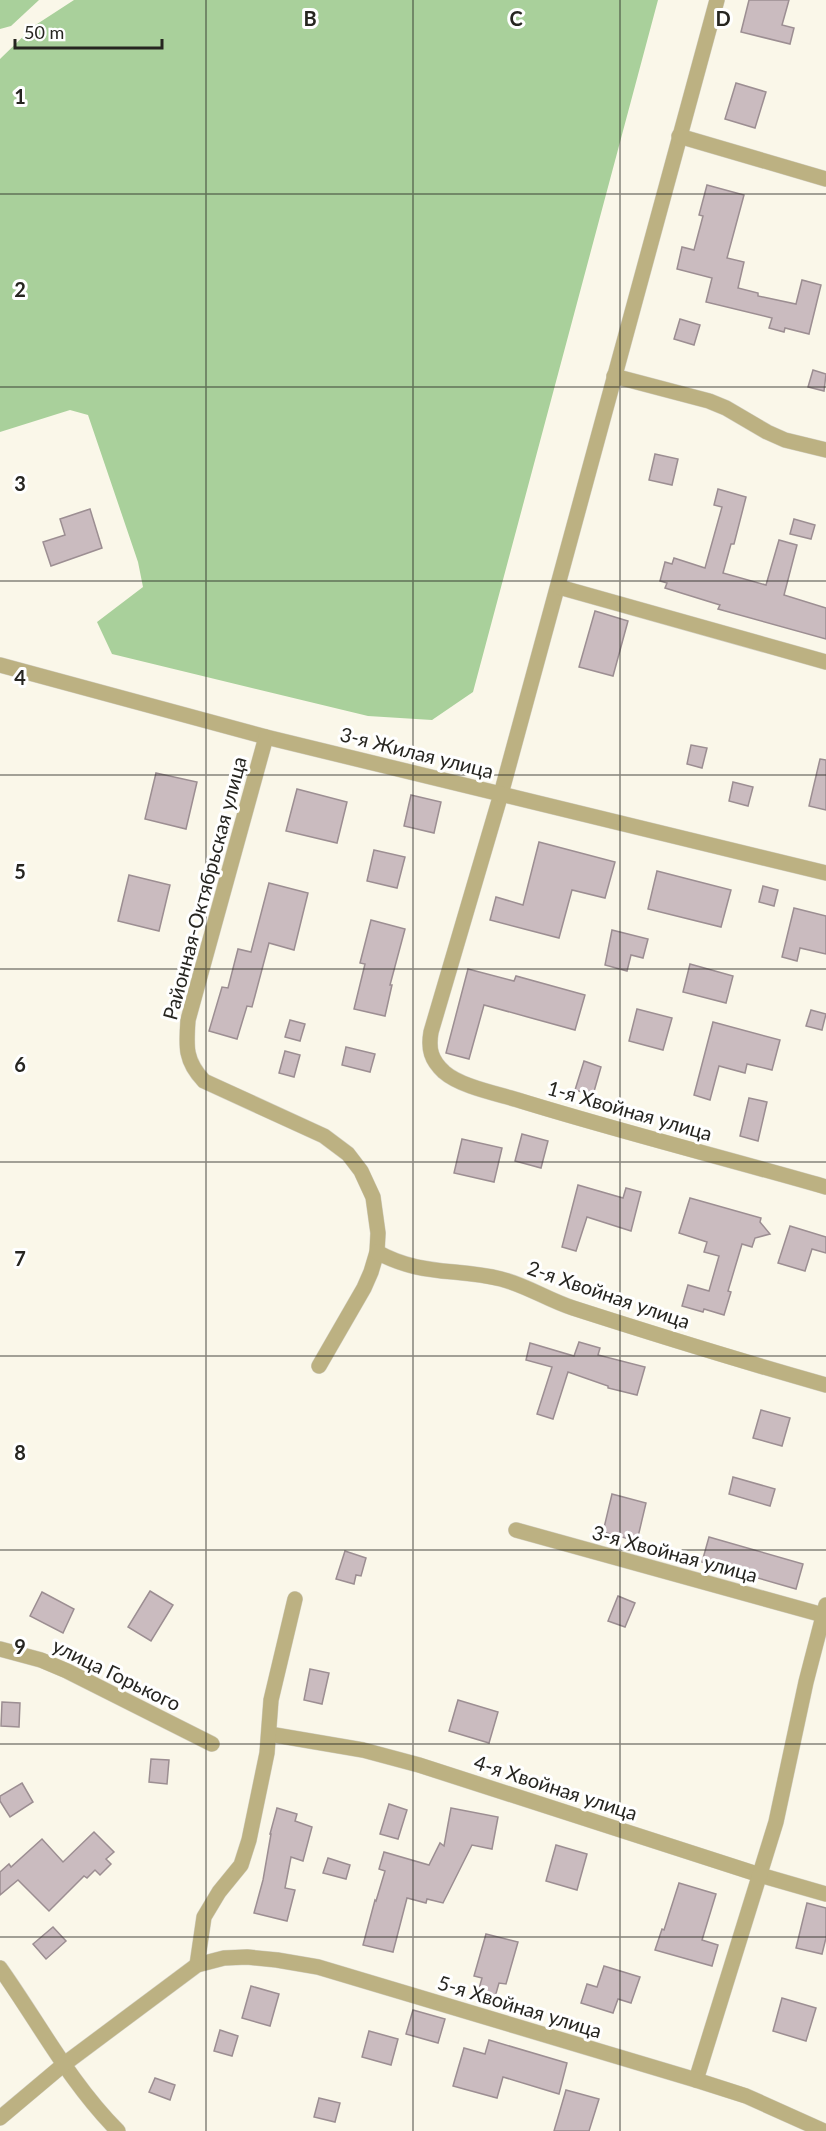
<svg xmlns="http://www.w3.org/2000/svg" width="826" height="2131" viewBox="0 0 826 2131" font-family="Lato,sans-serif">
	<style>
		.forest { fill: #a9d09b }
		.building { fill: #cabbbf; stroke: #9c8e92; stroke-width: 1.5 }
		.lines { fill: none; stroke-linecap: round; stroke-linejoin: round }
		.street-casing { stroke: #d4d1c5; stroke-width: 16 }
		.street { stroke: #bcb182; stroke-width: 15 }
		.grid { fill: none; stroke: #262520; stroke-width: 1.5; stroke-opacity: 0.55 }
		.labels { text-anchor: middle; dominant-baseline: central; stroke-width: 6; stroke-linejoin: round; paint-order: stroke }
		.street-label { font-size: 20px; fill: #262520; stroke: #fff }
		.grid-label { font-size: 20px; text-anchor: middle; font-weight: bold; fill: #262520; stroke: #fff; stroke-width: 6; stroke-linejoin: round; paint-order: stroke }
	</style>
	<rect width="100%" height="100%" fill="#faf7e9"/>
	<g class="forest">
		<path d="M0,0H39L11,26L0,29Z"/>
		<path d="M74,0H658L473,692L432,720L368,716L112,654L97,622L143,587L138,562L88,415L70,410L0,432V59L34,26Z"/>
	</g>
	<g class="building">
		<path d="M749,0H789L782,25L794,28L790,44L741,32Z"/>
		<path d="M736,83L766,92L755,128L725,119Z"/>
		<path d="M707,185L744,195L727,258L744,262L738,288L758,293V296L796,304L802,280L821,285L809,334L785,328L784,332L769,328L772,318L706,302L712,278L677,269L682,247L694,250L703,216L699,215Z"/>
		<path d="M680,319L700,325L694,345L674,339Z"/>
		<path d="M813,370L826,374L824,391L808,387Z"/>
		<path d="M655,454L678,459L672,485L649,480Z"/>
		<path d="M718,489L746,497L734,544H731L723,573L766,585L779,540L797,545L784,595L826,608V639L718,609L720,605L665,588L667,583L660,581L665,562L672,564L674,558L705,568L722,507L714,505Z"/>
		<path d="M90,509L102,548L51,566L43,542L65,535L60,519Z"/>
		<path d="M794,519L815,525L811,539L790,534Z"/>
		<path d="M595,611L628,621L613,676L579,667Z"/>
		<path d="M691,745L707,748L702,768L687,764Z"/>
		<path d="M820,759L826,760V810L809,806Z"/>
		<path d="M156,773L197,782L186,829L145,819Z"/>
		<path d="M733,782L753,787L748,806L729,801Z"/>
		<path d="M297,789L347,802L337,843L286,831Z"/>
		<path d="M411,795L441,802L434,833L404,826Z"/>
		<path d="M539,842L615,862L605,898L572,890L559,938L490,920L496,897L523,905Z"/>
		<path d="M374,850L405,857L397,888L367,881Z"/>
		<path d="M657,871L731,890L721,927L648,909Z"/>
		<path d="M129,875L170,885L159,931L118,921Z"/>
		<path d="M269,883L308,893L294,950L269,943L252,1007L247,1006L237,1039L209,1031L222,987L228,988L238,949L251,952Z"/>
		<path d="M763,886L778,890L774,906L759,902Z"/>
		<path d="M794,908L826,916V954L800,948L797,961L782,957Z"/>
		<path d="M371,920L405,929L390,985H392L385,1016L354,1009L365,964L360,963Z"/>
		<path d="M612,930L648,939L643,958L631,955L627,971L605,965Z"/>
		<path d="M690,964L733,976L726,1003L683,992Z"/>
		<path d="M468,969L514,981L516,976L585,995L575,1030L484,1005L469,1059L446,1053Z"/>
		<path d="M637,1009L672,1018L663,1050L629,1041Z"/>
		<path d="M811,1010L826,1014L822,1030L806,1026Z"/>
		<path d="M290,1020L305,1024L300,1041L285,1037Z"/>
		<path d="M713,1022L780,1040L772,1070L747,1064L745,1073L719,1066L710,1100L694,1095Z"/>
		<path d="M346,1047L375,1054L370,1072L342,1065Z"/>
		<path d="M285,1051L300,1055L294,1077L279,1073Z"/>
		<path d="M584,1061L601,1067L593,1095L575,1090Z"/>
		<path d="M749,1098L767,1102L758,1141L740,1136Z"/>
		<path d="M522,1134L548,1141L541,1168L515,1161Z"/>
		<path d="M462,1139L502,1148L494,1182L454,1173Z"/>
		<path d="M578,1185L623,1198L626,1188L641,1192L631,1231L587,1217L576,1251L562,1247Z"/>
		<path d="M690,1198L761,1218L760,1222L770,1234L755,1238L752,1247L742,1244L728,1291L731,1292L724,1315L704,1309L703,1312L682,1306L688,1285L709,1291L719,1256L704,1252L707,1242L679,1233Z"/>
		<path d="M790,1226L826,1237V1253L812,1249L805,1271L778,1263Z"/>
		<path d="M579,1342L600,1348L598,1355L645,1367L637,1395L608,1388V1386L568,1372L553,1419L537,1414L552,1367L526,1360L530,1343L574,1356Z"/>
		<path d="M761,1410L790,1418L782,1446L753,1438Z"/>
		<path d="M733,1477L775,1489L770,1506L729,1494Z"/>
		<path d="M612,1494L646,1503L637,1541L603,1532Z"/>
		<path d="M709,1537L803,1564L796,1589L702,1562Z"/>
		<path d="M345,1551L366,1558L361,1576L356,1575L354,1584L336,1579Z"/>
		<path d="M150,1591L173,1605L151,1641L128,1627Z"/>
		<path d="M42,1592L74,1609L63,1633L30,1616Z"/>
		<path d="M618,1596L635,1603L625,1627L608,1621Z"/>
		<path d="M310,1669L329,1673L322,1704L304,1700Z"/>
		<path d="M458,1700L498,1712L489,1743L449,1731Z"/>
		<path d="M2,1702L20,1703L19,1727L1,1726Z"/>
		<path d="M151,1759L169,1760L167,1784L149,1782Z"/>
		<path d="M22,1783L33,1802L10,1817L0,1801V1796Z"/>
		<path d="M389,1804L407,1810L398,1839L380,1834Z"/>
		<path d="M277,1808L297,1814L295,1821L312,1827L303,1861L291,1857L285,1888L295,1890L287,1921L254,1913L263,1880L271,1834H270Z"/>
		<path d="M451,1808L498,1817L492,1849L472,1845L443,1903L427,1899L426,1903L407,1898L393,1952L363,1945L375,1900L376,1901L385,1871L379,1869L384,1852L429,1865L440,1843L444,1846Z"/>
		<path d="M94,1832L114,1852L106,1859L111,1864L100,1875L95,1870L87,1878L84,1876L49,1911L18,1880L0,1895V1872L9,1864L11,1867L42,1839L63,1862Z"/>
		<path d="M556,1845L587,1854L577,1890L546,1881Z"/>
		<path d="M328,1858L350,1865L346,1879L323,1873Z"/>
		<path d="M679,1883L716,1894L702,1940L718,1945L712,1966L655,1950L662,1929L664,1930Z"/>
		<path d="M807,1903L826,1908V1938L822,1954L796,1948Z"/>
		<path d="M53,1927L66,1941L46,1959L33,1944Z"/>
		<path d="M486,1934L518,1942L506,1984L499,1983L495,1997L478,1992L482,1978L474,1976Z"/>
		<path d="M604,1966L640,1977L631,2003L618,1999L613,2013L581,2003L587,1984L597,1987Z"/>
		<path d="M251,1986L279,1994L270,2026L242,2018Z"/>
		<path d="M782,1998L816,2008L806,2041L773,2031Z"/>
		<path d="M413,2010L445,2019L438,2043L406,2034Z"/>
		<path d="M220,2030L238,2036L232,2056L214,2051Z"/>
		<path d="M369,2031L398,2039L391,2065L362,2057Z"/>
		<path d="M489,2040L567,2063L559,2094L503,2077L497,2098L453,2086L464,2048L485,2054Z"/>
		<path d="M155,2078L175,2085L170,2100L149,2092Z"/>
		<path d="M566,2090L599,2099L589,2131H554Z"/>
		<path d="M319,2098L340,2103L335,2122L314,2117Z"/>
	</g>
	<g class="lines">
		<defs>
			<g id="street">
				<path d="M717,0L501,794L431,1032C428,1049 431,1060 444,1072C461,1087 499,1094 521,1101C622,1132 725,1158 826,1187"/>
				<path d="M679,136L826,179"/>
				<path d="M614,376L709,401L726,408L767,432L785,440L826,450"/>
				<path d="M559,587L826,662"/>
				<path d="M0,665L266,737L826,873"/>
				<path d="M266,737L188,1020C186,1047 185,1061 204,1081L324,1136L348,1154L361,1171L373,1197L378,1233L377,1252L371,1272L364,1288L319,1366"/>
				<path d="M377,1252C420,1276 455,1268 501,1279C526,1285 548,1300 573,1308C657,1335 741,1361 826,1385"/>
				<path d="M516,1530L823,1615"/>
				<path d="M0,1649L41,1660L67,1671L212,1744"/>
				<path d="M269,1734L363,1750L419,1765L760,1875L826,1894"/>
				<path d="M197,1965L204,1917L219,1892L241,1865L249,1840L267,1753L271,1700L295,1599"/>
				<path d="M0,1968C39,2023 70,2083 118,2131"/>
				<path d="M696,2080L776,1822L806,1682L826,1605"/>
				<path d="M0,2118L63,2065L197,1965L224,1958L247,1957L277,1960L318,1967L696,2080L746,2096L824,2131"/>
			</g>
		</defs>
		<use href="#street" class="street-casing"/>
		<use href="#street" class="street"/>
	</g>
	<path class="grid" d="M206,0V2131M413,0V2131M620,0V2131M0,194H826M0,387H826M0,581H826M0,775H826M0,969H826M0,1162H826M0,1356H826M0,1550H826M0,1744H826M0,1937H826"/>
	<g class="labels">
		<g class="street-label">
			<text transform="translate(417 752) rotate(14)">3-я Жилая улица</text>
			<text transform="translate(204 888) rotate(-75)">Районная-Октябрьская улица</text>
			<text transform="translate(630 1110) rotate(16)">1-я Хвойная улица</text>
			<text transform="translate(609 1294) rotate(19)">2-я Хвойная улица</text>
			<text transform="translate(675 1553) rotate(15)">3-я Хвойная улица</text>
			<text transform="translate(117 1674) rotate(26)">улица Горького</text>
			<text transform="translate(556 1787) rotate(18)">4-я Хвойная улица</text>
			<text transform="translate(520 2006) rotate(17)">5-я Хвойная улица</text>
		</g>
	</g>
	<g class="grid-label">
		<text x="310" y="26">B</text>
		<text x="516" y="26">C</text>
		<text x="723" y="26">D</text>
		<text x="20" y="104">1</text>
		<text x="20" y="297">2</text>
		<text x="20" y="491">3</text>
		<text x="20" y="685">4</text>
		<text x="20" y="879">5</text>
		<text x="20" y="1072">6</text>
		<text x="20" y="1266">7</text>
		<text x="20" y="1460">8</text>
		<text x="20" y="1654">9</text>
	</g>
	<path d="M15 39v9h147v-9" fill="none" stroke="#262520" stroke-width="3"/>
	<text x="24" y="39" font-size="18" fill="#262520" stroke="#ffffff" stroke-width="4.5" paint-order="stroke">50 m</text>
</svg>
